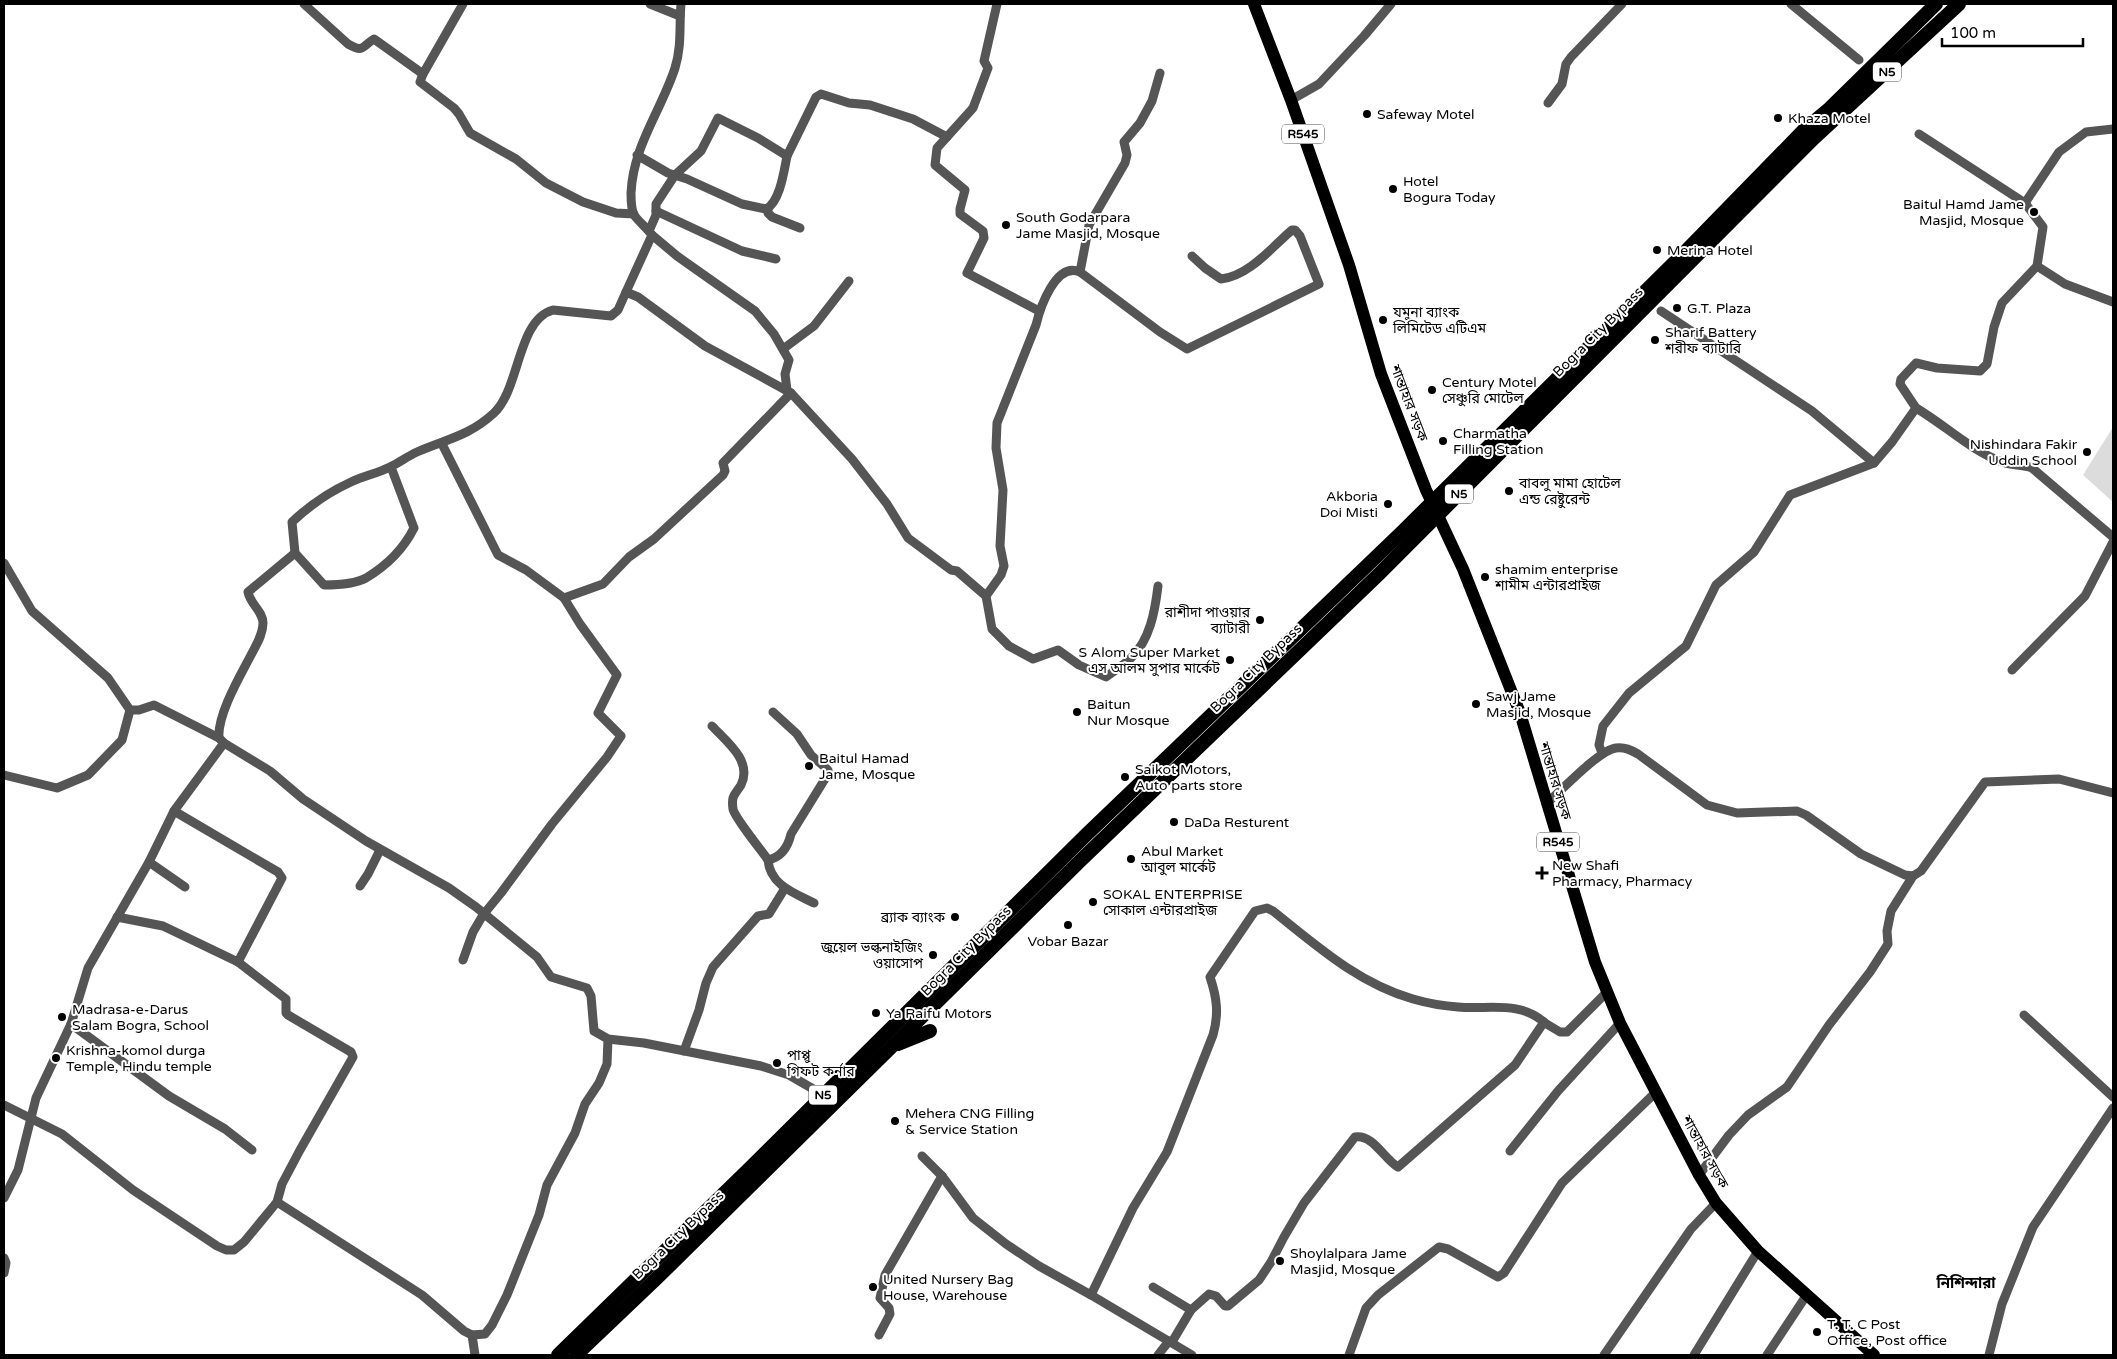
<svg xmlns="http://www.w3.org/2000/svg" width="2117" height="1359" viewBox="0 0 2117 1359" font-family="'Varela Round','Noto Sans Bengali',sans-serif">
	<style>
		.green { fill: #dcdcdc }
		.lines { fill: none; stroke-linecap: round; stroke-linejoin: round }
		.minor { stroke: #555; stroke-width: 9 }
		.primary { stroke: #000; stroke-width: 12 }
		.trunk { stroke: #000; stroke-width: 14 }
		.poi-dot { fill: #000; stroke: #fff; stroke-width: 2 }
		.labels { text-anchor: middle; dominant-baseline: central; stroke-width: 4; stroke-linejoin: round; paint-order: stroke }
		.shield { fill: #fff; stroke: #4c4c4c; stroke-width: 1 }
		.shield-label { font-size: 12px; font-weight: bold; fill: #000 }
		.poi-label { font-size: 14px; fill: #000; stroke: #fff; text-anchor: start }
		.street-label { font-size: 14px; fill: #000; stroke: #fff }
		.neighbourhood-label { font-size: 15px; font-weight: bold; fill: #000; stroke: #fff }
	</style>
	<rect width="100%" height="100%" fill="#fff"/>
	<path class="green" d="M2113,427V502L2083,475Z"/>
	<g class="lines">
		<g class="minor">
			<path d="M304,4L348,44C364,53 361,47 374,39L423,74"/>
			<path d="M463,4L423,74L420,82L454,108L459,114L470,133L516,159L546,183L583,202L616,213L634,214"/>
			<path d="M650,4L680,16"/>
			<path d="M997,4L984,61L988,68L973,108L937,148L935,165L965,190L960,209V214L983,231L984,238L967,273L1039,311"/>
			<path d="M1791,4L1859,60"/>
			<path d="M1291,100L1319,84L1364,36L1391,4"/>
			<path d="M1548,103L1562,84L1566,64L1571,57L1622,4"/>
			<path d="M637,155L668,173L687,179L742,204L766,209C780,202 784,171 787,156L758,138L718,118L701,151L675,175L656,204V215L649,231"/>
			<path d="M787,156L816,97L821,94L849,103L870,105L913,119L947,137"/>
			<path d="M2025,203L2059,152L2086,132L2113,129"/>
			<path d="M768,209V213L772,217L800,228"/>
			<path d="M656,211L742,251L776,259"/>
			<path d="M652,235L677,256L755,311L774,334L789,360L785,374L787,390"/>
			<path d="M2037,266L2065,284L2113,302"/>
			<path d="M1080,272L1089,225L1125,163L1127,155L1124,142L1140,123L1152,101L1160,73"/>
			<path d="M626,292L652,235C647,228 639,222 634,215C631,209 631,199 631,193C633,146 661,111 675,68C682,45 679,26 681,4"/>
			<path d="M1661,311L1812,411L1874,463"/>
			<path d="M783,349L814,326L849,281"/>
			<path d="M1916,408C1945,425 1970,450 2002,462C2011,466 2022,464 2032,468L2113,537"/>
			<path d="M442,444L498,555L526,570L564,598L580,624L617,675L598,713L621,736L607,757L552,824L501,893L483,915L473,932L463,960"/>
			<path d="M391,467L414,528C404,548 386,566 366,578C355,584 336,585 324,585L295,553L292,522C310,505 329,492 351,482C364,476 378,473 390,467C400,462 408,456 417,452C447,439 469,436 494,413C520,389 517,320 553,310L611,316L618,310L626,292L638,297L705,346L791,393L852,459L887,504L908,538L951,570L957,571L986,596L992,629L1009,646L1033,659L1058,650L1079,665L1106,677C1114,671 1124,665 1131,658C1150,640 1155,611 1158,586"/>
			<path d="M4,563L32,611L108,678L130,710H139L154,705L219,738L224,743L270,771L303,799L366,841L449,888L476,907L537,957L551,977L587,988L591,996L594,1031L608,1039L644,1043L761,1066L789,1075L815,1090"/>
			<path d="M986,596L1001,575L1004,566L1000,546L1003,490L996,448L997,423L1036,325C1040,308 1056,261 1080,272L1160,332L1187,349L1319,284L1300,236L1295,230H1292C1272,247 1249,276 1221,279L1205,268L1192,256"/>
			<path d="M564,598L603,584L629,557L654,539L723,475L725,471L723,463L791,393"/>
			<path d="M2012,670L2085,596L2113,542"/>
			<path d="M712,726C726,741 753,761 741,785C735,795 731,795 733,809C734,817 762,851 768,860C770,885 794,893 814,903"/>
			<path d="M219,738C217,715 240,676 251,655C256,645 263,635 263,623C263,611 250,604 248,592L295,553"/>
			<path d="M1602,753L1599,745L1603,726L1629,693L1686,646L1716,585L1754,552L1790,495L1874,463L1892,442L1916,408L1900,384L1901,379L1916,363L1937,368L1980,371L1987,364L1994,327L2002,303L2037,266L2043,227L2025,203L1919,134"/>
			<path d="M4,775L57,788L88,775L122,740L130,710"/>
			<path d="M1546,804C1561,791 1599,750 1616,748C1625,747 1631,750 1638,754L1707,805L1737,813L1797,811L1806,815L1861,854L1905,875L1913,876L1921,871L1985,782L2059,779L2113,793"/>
			<path d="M174,811L278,872L282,878L238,962"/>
			<path d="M768,860C782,857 788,847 791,834L828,774V770L811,755L797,734L773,712"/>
			<path d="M149,862L185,887"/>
			<path d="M360,886L368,874L380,850"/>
			<path d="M2024,1015L2113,1097"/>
			<path d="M71,1024L169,1096L225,1129L252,1150"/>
			<path d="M684,1051L699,1010L706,983L713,967L758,916L769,914L785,888"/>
			<path d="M4,1105L62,1134L133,1190L217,1246L226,1250H234L244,1242L277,1202L282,1184L300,1150L353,1057L351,1052L288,1015L286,1013V999L238,962L163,926L117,917"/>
			<path d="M1510,1151L1558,1091L1620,1023"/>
			<path d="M922,1156L942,1176L973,1218L1006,1244L1039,1266L1091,1295L1192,1355"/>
			<path d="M1699,1175L1729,1135L1748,1115L1787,1087L1829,1025L1870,972L1888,944L1887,931L1891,911L1913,876"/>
			<path d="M4,1198L18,1170L36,1098L71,1024L88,968L149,862L174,811L224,743"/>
			<path d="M277,1202L422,1295L464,1331L472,1335L475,1355"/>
			<path d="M4,1258L6,1263L4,1273"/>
			<path d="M1153,1287L1191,1310"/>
			<path d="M1091,1295L1133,1208L1167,1152L1213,1035C1219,1014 1217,998 1210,977L1255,911L1267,908L1273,911C1317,946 1358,983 1413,999C1427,1003 1443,1006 1458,1007C1488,1010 1520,1000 1545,1023"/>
			<path d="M472,1335L485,1334L492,1325L507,1295L539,1215L547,1185L575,1133L585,1104L599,1083L607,1064L608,1039"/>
			<path d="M879,1335L890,1314L889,1308L880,1298L885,1275L942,1176"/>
			<path d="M1172,1342L1191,1310L1209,1294L1216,1296L1225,1306H1228L1259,1280L1271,1262L1284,1237L1304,1203L1355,1137C1373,1134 1384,1159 1398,1167L1515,1065L1542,1025L1545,1023L1560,1032H1567L1607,992"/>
			<path d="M1158,1355L1169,1341"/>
			<path d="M1349,1355L1366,1308L1378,1295L1439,1247L1448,1249L1498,1277L1504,1273L1562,1183L1656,1092"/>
			<path d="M1604,1355L1691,1229L1716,1203"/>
			<path d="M1694,1355L1758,1251"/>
			<path d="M1767,1355L1806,1296"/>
			<path d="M1989,1355L2002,1304L2033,1227L2113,1108"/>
		</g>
		<path class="primary" d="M1254,4L1291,100L1349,265L1381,374L1426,490L1463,569L1520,713L1595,962L1620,1023L1699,1175L1716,1203L1758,1251L1874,1355"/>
		<g class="trunk">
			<path d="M898,1044L930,1031"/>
			<path d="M558,1355L749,1169L1087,834L1401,533L1685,252L1804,130L1828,110L1936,4"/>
			<path d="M576,1355L658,1277L1080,861L1379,574L1814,138L1959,4"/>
		</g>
	</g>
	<g class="poi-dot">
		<circle cx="1367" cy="114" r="5"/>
		<circle cx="1778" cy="118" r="5"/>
		<circle cx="1393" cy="189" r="5"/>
		<circle cx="2034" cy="212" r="5"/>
		<circle cx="1006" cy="225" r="5"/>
		<circle cx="1657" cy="250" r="5"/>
		<circle cx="1677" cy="308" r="5"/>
		<circle cx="1383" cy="320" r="5"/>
		<circle cx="1655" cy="340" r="5"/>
		<circle cx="1432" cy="390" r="5"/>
		<circle cx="1443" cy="441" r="5"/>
		<circle cx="2087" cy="452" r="5"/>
		<circle cx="1509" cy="491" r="5"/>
		<circle cx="1388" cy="504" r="5"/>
		<circle cx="1485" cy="577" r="5"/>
		<circle cx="1260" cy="620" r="5"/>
		<circle cx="1230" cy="660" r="5"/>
		<circle cx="1476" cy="704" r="5"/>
		<circle cx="1077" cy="712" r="5"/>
		<circle cx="809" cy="766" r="5"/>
		<circle cx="1125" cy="777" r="5"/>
		<circle cx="1174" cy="822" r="5"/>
		<circle cx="1131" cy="859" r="5"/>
		<path d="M1539.5 865.5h5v5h5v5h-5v5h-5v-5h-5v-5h5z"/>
		<circle cx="1093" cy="902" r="5"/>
		<circle cx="955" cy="917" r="5"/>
		<circle cx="1068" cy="925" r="5"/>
		<circle cx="933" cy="955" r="5"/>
		<circle cx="876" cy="1013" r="5"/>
		<circle cx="62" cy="1017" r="5"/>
		<circle cx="56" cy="1058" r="5"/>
		<circle cx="777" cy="1063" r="5"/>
		<circle cx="895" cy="1121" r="5"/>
		<circle cx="1280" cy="1261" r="5"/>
		<circle cx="873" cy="1287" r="5"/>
		<circle cx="1817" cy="1332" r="5"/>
	</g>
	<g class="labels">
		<g class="shield">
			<rect x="1873" y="62.5" width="28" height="19" rx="4"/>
			<rect x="1282" y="124.5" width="42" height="19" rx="4"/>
			<rect x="1445" y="484.5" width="28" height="19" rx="4"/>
			<rect x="1537" y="832.5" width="42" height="19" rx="4"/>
			<rect x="809" y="1085.5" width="28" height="19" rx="4"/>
		</g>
		<g class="shield-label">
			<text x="1887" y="72">N5</text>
			<text x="1303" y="134">R545</text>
			<text x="1459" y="494">N5</text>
			<text x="1558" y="842">R545</text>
			<text x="823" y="1095">N5</text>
		</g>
		<g class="poi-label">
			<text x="1377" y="114">Safeway Motel</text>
			<text x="1788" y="118">Khaza Motel</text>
			<text x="1403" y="181">Hotel<tspan x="1403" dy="16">Bogura Today</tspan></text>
			<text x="2024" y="204" text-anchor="end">Baitul Hamd Jame<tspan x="2024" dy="16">Masjid, Mosque</tspan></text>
			<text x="1016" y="217">South Godarpara<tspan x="1016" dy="16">Jame Masjid, Mosque</tspan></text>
			<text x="1667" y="250">Merina Hotel</text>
			<text x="1687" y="308">G.T. Plaza</text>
			<text x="1393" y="312">যমুনা ব্যাংক<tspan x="1393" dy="16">লিমিটেড এটিএম</tspan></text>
			<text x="1665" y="332">Sharif Battery<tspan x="1665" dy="16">শরীফ ব্যাটারি</tspan></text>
			<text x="1442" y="382">Century Motel<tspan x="1442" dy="16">সেঞ্চুরি মোটেল</tspan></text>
			<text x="1453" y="433">Charmatha<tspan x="1453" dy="16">Filling Station</tspan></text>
			<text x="2077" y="444" text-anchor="end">Nishindara Fakir<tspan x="2077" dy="16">Uddin School</tspan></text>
			<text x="1519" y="483">বাবলু মামা হোটেল<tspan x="1519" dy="16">এন্ড রেষ্টুরেন্ট</tspan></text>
			<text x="1378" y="496" text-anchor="end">Akboria<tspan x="1378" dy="16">Doi Misti</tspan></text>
			<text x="1495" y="569">shamim enterprise<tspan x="1495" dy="16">শামীম এন্টারপ্রাইজ</tspan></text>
			<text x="1250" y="612" text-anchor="end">রাশীদা পাওয়ার<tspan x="1250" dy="16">ব্যাটারী</tspan></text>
			<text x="1220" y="652" text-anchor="end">S Alom Super Market<tspan x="1220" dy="16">এস আলম সুপার মার্কেট</tspan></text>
			<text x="1486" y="696">Sawj Jame<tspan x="1486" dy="16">Masjid, Mosque</tspan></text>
			<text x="1087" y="704">Baitun<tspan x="1087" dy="16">Nur Mosque</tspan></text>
			<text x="819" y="758">Baitul Hamad<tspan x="819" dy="16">Jame, Mosque</tspan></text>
			<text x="1135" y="769">Saikot Motors,<tspan x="1135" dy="16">Auto parts store</tspan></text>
			<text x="1184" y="822">DaDa Resturent</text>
			<text x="1141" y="851">Abul Market<tspan x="1141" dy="16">আবুল মার্কেট</tspan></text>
			<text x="1552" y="865">New Shafi<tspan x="1552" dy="16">Pharmacy, Pharmacy</tspan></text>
			<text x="1103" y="894">SOKAL ENTERPRISE<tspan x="1103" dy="16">সোকাল এন্টারপ্রাইজ</tspan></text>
			<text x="945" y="917" text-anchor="end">ব্র্যাক ব্যাংক</text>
			<text x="1068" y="941" text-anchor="middle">Vobar Bazar</text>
			<text x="923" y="947" text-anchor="end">জুয়েল ভল্কনাইজিং<tspan x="923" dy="16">ওয়াসোপ</tspan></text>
			<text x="72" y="1009">Madrasa-e-Darus<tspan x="72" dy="16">Salam Bogra, School</tspan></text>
			<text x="886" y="1013">Ya Raifu Motors</text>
			<text x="66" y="1050">Krishna-komol durga<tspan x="66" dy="16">Temple, Hindu temple</tspan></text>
			<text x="787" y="1055">পাপ্পু<tspan x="787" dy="16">গিফট কর্নার</tspan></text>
			<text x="905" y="1113">Mehera CNG Filling<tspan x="905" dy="16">&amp; Service Station</tspan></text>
			<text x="1290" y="1253">Shoylalpara Jame<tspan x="1290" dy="16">Masjid, Mosque</tspan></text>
			<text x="883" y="1279">United Nursery Bag<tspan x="883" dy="16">House, Warehouse</tspan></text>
			<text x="1827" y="1324">T. T. C Post<tspan x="1827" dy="16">Office, Post office</tspan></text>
		</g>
		<g class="street-label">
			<text transform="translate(1598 332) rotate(-45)">Bogra City Bypass</text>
			<text transform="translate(1409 403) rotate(69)">শান্তাহার সড়ক</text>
			<text transform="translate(1256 668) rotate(-44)">Bogra City Bypass</text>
			<text transform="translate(1555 781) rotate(73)">শান্তাহার সড়ক</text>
			<text transform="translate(966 951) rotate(-45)">Bogra City Bypass</text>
			<text transform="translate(1705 1152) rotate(61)">শান্তাহার সড়ক</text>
			<text transform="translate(678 1235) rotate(-44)">Bogra City Bypass</text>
		</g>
		<g class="neighbourhood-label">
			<text x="1966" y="1283">নিশিন্দারা</text>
		</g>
	</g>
	<rect width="2117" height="1359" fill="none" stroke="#000000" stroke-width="10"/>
	<path d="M1942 38v8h141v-8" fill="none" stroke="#000000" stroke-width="2.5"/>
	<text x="1950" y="38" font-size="15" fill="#000000" stroke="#ffffff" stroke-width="4" paint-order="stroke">100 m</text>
</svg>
